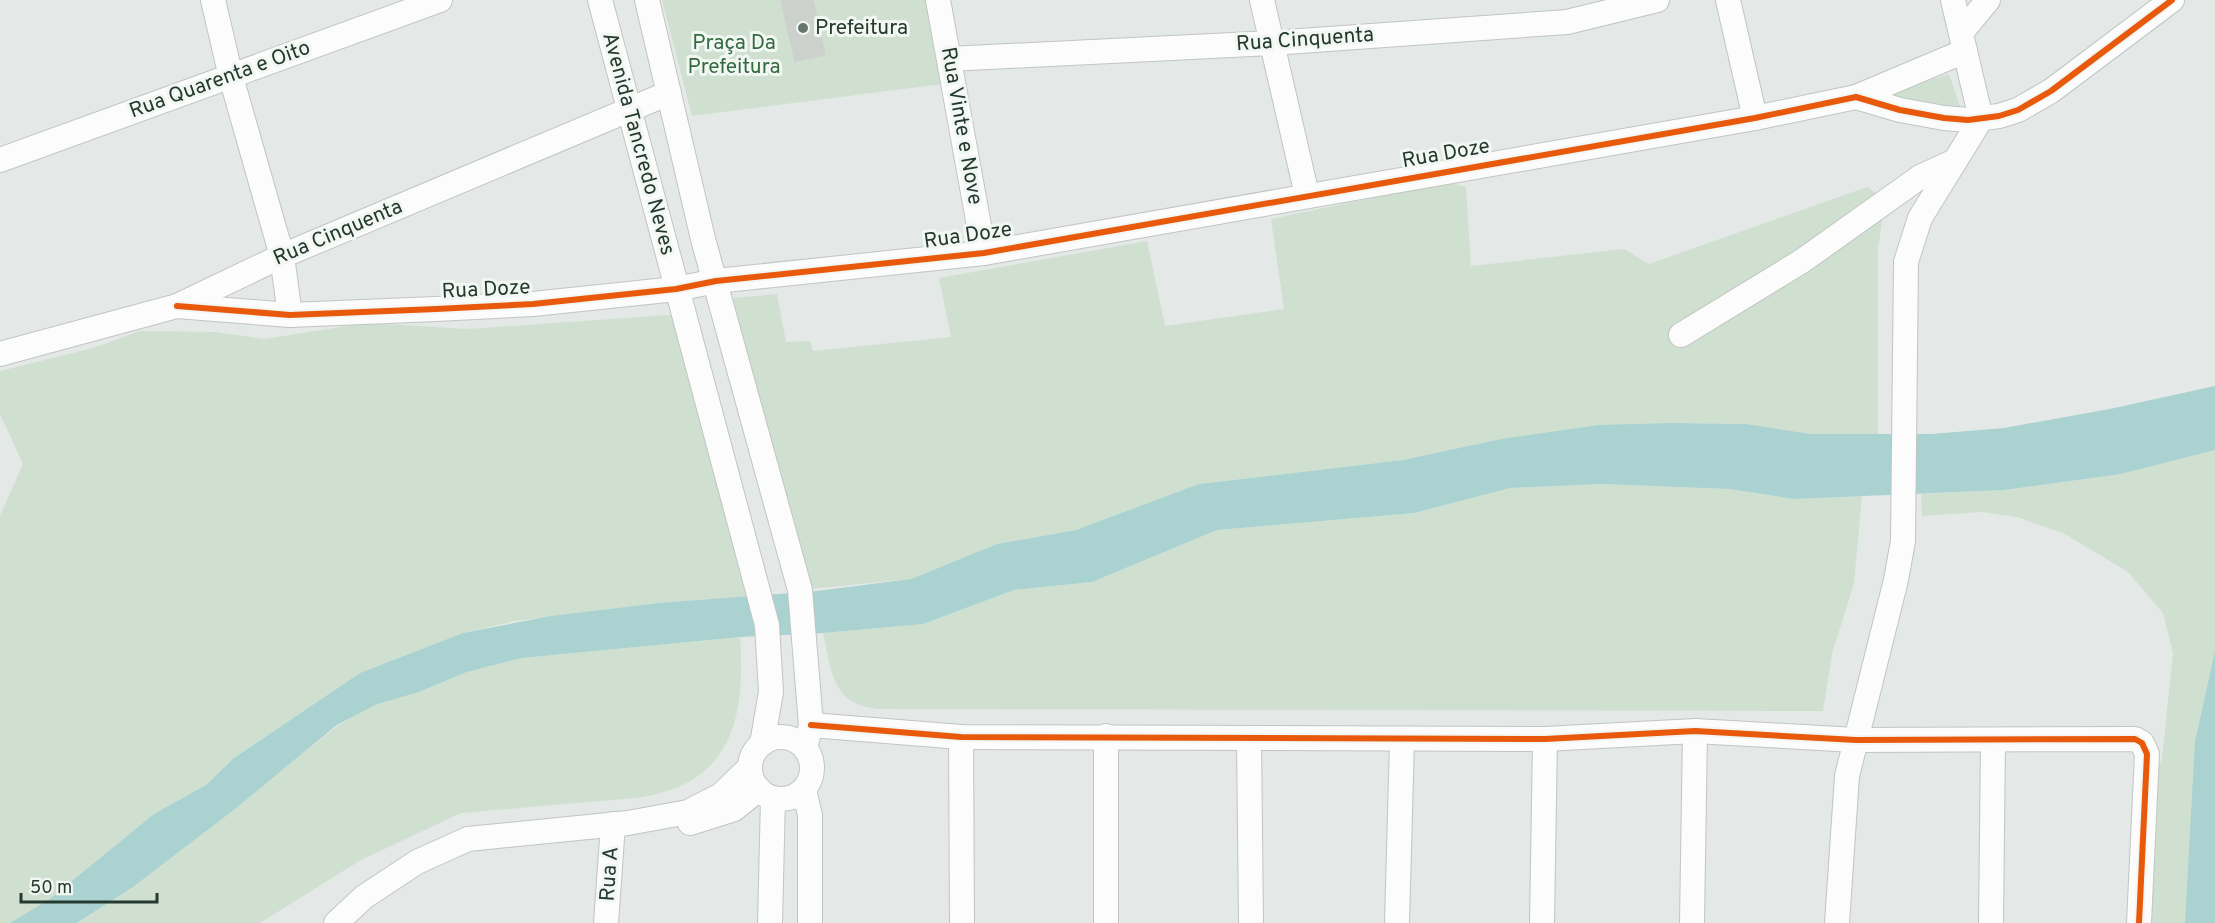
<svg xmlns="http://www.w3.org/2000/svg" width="2215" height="923" viewBox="0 0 2215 923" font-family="Overpass,sans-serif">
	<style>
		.green { fill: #cfe0d1 }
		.water { fill: #a9d2d0 }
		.building { fill: #ccd1ce; stroke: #cdd1cf; stroke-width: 1.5 }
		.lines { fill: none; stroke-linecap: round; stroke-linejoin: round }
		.minor-casing { stroke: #c1c5c3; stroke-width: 26 }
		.minor { stroke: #fbfcfb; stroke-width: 24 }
		.cycleway-casing { stroke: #f2f7f3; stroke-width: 10 }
		.cycleway { stroke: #e8590c; stroke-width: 6 }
		.poi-dot { fill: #67766f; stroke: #f2f7f3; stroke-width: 2 }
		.labels { text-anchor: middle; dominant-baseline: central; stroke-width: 6; stroke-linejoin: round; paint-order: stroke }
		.poi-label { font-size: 21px; fill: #24392f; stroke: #f2f7f3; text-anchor: start }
		.street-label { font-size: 21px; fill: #24392f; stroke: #f2f7f3 }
		.park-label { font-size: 21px; fill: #336b3f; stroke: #f2f7f3 }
	</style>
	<rect width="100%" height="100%" fill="#e4e8e6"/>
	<g class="green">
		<path d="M662,0H927L942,84L692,116Z"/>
		<path d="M1949,74L1961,109L1883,95Z"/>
		<path d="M1448,182L1466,187L1471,266L1624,249L1649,264L1867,187L1885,200L1878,249V434H1811L1746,424L1673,423L1501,439L1403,460L1199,484L1076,530L997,544L911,579L800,590L721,299L777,294L786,342L810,341L813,351L951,337L939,278L1147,241L1165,326L1284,309L1271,219Z"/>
		<path d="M683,314L752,596L659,603L515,621L463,633L360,673L234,758L206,785L154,814L50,900L10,923H0V516L23,464L0,414V371L93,348L140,331L215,332L264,339L367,323L467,329Z"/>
		<path d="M2215,450V651L2196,735L2188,923H2149L2154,776L2162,759L2173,653L2163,613L2128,572L2065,534L2017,517L1982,512L1922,516L1921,494L2004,490L2121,474Z"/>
		<path d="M1601,484L1730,489L1794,499L1862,496L1854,583L1832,654L1823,711L881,709C832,706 832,673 823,633L923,624L1014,590L1092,582L1217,530L1414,513L1510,488Z"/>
		<path d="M740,637C746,722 730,785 636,798L461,813L361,860L260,923H78L133,887L339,725L376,703L419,692L467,672L522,658Z"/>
	</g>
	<g class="water">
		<path d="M2215,386V450L2121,474L2004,490L1794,499L1730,489L1601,484L1510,488L1414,513L1217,530L1092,582L1014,590L923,624L823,633L740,637L522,658L467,672L419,692L377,704L337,725L236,808L133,887L77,923H10L50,899L154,814L206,785L234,758L360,673L463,633L551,616L659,603L817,591L911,579L997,544L1076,530L1199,484L1403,460L1501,439L1599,425L1673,423L1746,424L1811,434H1932L2004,428L2110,409Z"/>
		<path d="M2215,651V923H2185L2195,741Z"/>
	</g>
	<path class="building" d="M781,0H813L825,55L795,61Z"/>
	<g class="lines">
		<defs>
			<g id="minor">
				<path d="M213,0L231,77L282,256L290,315"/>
				<path d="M600,0L767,625L771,692L762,744"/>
				<path d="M647,0L703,239L800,590L811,725L805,748"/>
				<path d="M938,0L984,253"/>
				<path d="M1262,0L1307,195"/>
				<path d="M1728,0L1755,118"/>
				<path d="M1953,0L1981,119"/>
				<path d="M1961,33L1988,0"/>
				<path d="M949,59L1272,43L1567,22L1657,0"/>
				<path d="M1856,97L1965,51"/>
				<path d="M0,160L440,0"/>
				<path d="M177,306L290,315L436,309L533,304L676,289L716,281L984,253L1755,118L1856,97L1900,110L1944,118L1968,120L1999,116L2018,110L2051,91L2172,0"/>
				<path d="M1681,335L1802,261L1920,177L1955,161"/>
				<path d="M0,354L177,306L282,256L669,93"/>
				<path d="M811,725L961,737L1545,739L1695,731L1856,740L2135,739L2142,743L2147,754L2139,923"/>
				<path d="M1106,736V923"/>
				<path d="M961,737L962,923"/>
				<circle cx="781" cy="768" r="31"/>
				<path d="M1249,738L1251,923"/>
				<path d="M804,790L810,815V923"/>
				<path d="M690,823L734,809L759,789"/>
				<path d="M336,923L364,897L417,862L468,839L628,823L688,812L721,795L750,767"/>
				<path d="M606,923L613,824"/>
				<path d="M770,923L773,798"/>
				<path d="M1397,923L1402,740"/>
				<path d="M1542,923L1545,739"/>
				<path d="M1692,923L1695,731"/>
				<path d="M1837,923L1847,776L1896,580L1903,541L1906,262L1920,218L1981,119"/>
				<path d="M1991,923L1993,741"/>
			</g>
		</defs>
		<use href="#minor" class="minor-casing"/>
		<use href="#minor" class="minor"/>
		<defs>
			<g id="cycleway">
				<path d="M177,306L290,315L436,309L533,304L676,289L716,281L984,253L1755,118L1856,97L1900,110L1944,118L1968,120L1999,116L2018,110L2051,91L2172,0"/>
				<path d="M811,725L961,737L1545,739L1695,731L1856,740L2135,739L2142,743L2147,754L2139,923"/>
			</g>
		</defs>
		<use href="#cycleway" class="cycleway-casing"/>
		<use href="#cycleway" class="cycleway"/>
	</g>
	<circle class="poi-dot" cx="803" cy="28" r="6"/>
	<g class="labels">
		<g class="poi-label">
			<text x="815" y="28">Prefeitura</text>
		</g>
		<g class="street-label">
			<text transform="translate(1305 40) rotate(-4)">Rua Cinquenta</text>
			<text transform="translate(220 80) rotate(-20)">Rua Quarenta e Oito</text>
			<text transform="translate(961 126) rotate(80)">Rua Vinte e Nove</text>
			<text transform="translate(638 144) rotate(75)">Avenida Tancredo Neves</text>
			<text transform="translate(1446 154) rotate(-10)">Rua Doze</text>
			<text transform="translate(338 233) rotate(-23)">Rua Cinquenta</text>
			<text transform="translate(968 236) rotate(-8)">Rua Doze</text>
			<text transform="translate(486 290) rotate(-3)">Rua Doze</text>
			<text transform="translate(610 874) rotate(-86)">Rua A</text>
		</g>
		<g class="park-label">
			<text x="734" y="43">Praça Da<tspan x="734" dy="24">Prefeitura</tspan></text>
		</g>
	</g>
	<path d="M21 893v9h136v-9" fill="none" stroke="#24392f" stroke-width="3"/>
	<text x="30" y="893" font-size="18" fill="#24392f" stroke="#f2f7f3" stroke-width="4.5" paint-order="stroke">50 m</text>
</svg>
